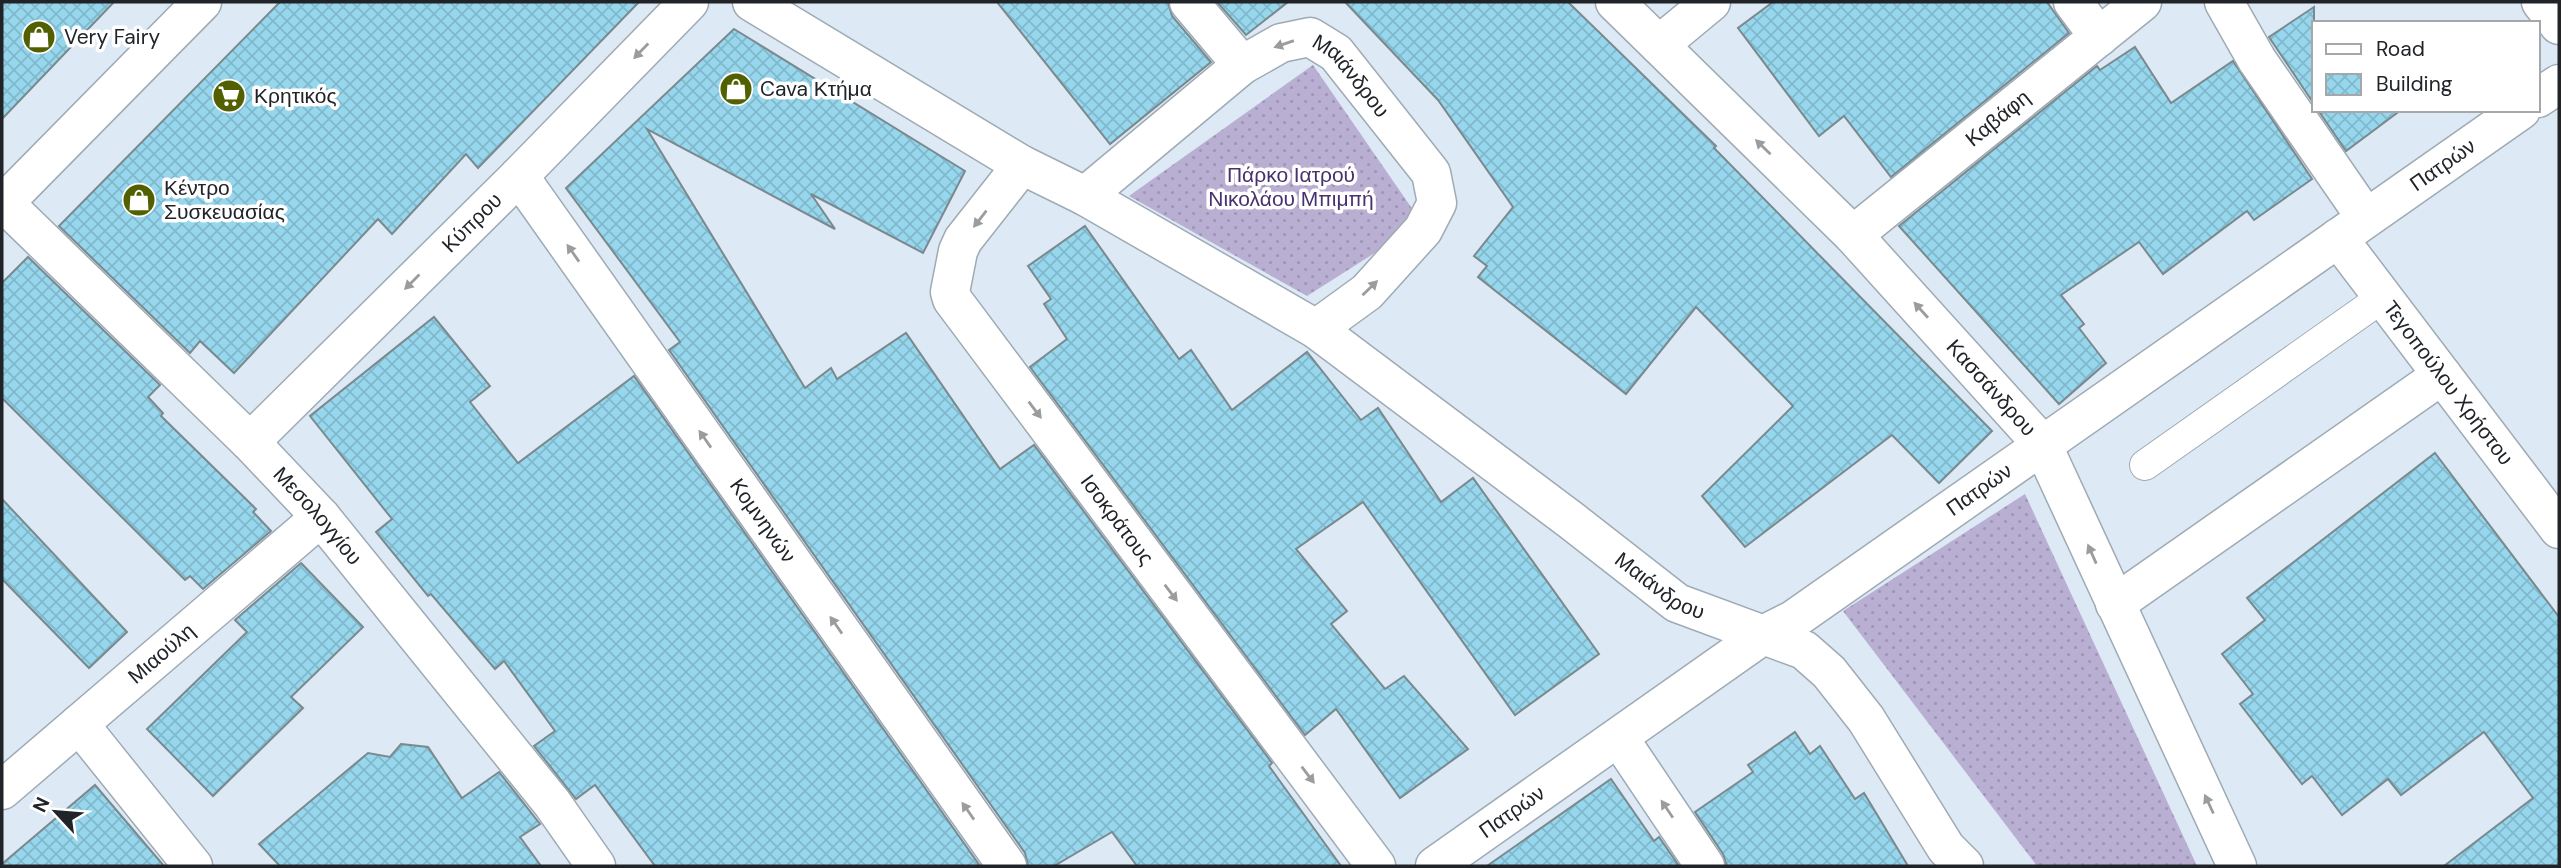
<svg xmlns="http://www.w3.org/2000/svg" width="2561" height="868" viewBox="0 0 2561 868" font-family="'DM Sans',sans-serif">
	<style>
		.grass { fill: url(#grass-dots) }
		.building { fill: url(#building-cross-hatch); stroke: #7a898e; stroke-width: 2 }
		.lines { fill: none; stroke-linecap: round; stroke-linejoin: round }
		.lane-casing { stroke: #9eaab4; stroke-width: 32 }
		.street-casing { stroke: #9eaab4; stroke-width: 41 }
		.secondary-casing { stroke: #9eaab4; stroke-width: 41 }
		.lane { stroke: #fff; stroke-width: 30 }
		.street { stroke: #fff; stroke-width: 38 }
		.secondary { stroke: #fff; stroke-width: 38 }
		.oneway { fill: #9b9c9e }
		.labels { text-anchor: middle; dominant-baseline: central; stroke-width: 7; stroke-linejoin: round; paint-order: stroke }
		.poi-label { font-size: 21px; fill: #202428; stroke: #fff; text-anchor: start }
		.street-label { font-size: 21px; fill: #202428; stroke: #fff }
		.park-label { font-size: 21px; fill: #47316e; stroke: #fff }
	</style>
	<defs>
		<pattern id="grass-dots" width="8" height="8" patternUnits="userSpaceOnUse" patternTransform="scale(1.75)"><rect width="8" height="8" fill="#b9afd3"/><path d="M2 2h.1M6 6h.1" fill="none" stroke="#9f96b5" stroke-width="1.8" stroke-linecap="round"/></pattern>
		<pattern id="building-cross-hatch" width="8" height="8" patternUnits="userSpaceOnUse" patternTransform="scale(1.75)"><rect width="8" height="8" fill="#96d7ed"/><path d="M0 0l8 8M0 8l8-8" fill="none" stroke="#81b8cb"/></pattern>
	</defs>
	<rect width="100%" height="100%" fill="#dde9f4"/>
	<g class="grass">
		<path d="M1313,65L1422,223L1307,296L1129,196Z"/>
		<path d="M2025,494L2197,866H2037L1843,611Z"/>
	</g>
	<g class="building">
		<path d="M2,2H114L2,119Z"/>
		<path d="M280,2H639L478,168L466,154L392,234L378,219L234,373L200,341L190,353L59,226Z"/>
		<path d="M997,2H1168L1172,16L1211,62L1110,144Z"/>
		<path d="M1217,2H1288L1246,35Z"/>
		<path d="M1345,2H1568L1716,146L1714,148L1992,431L1939,483L1892,435L1745,547L1702,496L1793,406L1696,307L1626,394L1478,277L1487,266L1474,256L1513,207L1438,100Z"/>
		<path d="M1773,2H2047L2069,33L1891,177L1844,116L1819,136L1738,28Z"/>
		<path d="M2314,7V104L2269,37Z"/>
		<path d="M734,29L965,171L923,253L811,194L835,229L647,129L805,388L831,368L837,379L906,333L1000,469L1034,445L1272,763L1269,766L1341,866H1137L1112,832L1054,866H1028L1025,853L669,350L680,342L566,188Z"/>
		<path d="M2135,47L2171,103L2233,61L2312,179L2254,220L2247,211L2163,274L2139,242L2061,295L2084,324L2079,328L2106,363L2059,404L1899,226L2097,66L2100,70Z"/>
		<path d="M2318,110H2401L2346,151Z"/>
		<path d="M1085,226L1179,359L1191,350L1232,410L1307,352L1361,420L1378,408L1441,502L1473,478L1599,654L1515,715L1363,502L1296,549L1347,611L1331,624L1385,689L1404,676L1468,749L1400,798L1336,709L1305,735L1030,367L1067,339L1044,304L1051,299L1028,266Z"/>
		<path d="M28,257L160,385L148,397L163,413L161,416L256,509L253,512L271,531L203,589L190,576L185,580L2,398V283Z"/>
		<path d="M434,317L490,386L470,402L518,463L634,376L980,866H655L595,785L576,799L534,746L555,731L504,661L495,669L431,594L428,596L376,532L392,519L310,416Z"/>
		<path d="M2435,453L2559,617V866H2444L2533,798L2484,732L2401,795L2388,779L2342,815L2312,776L2302,784L2240,704L2253,694L2222,654L2265,620L2247,598Z"/>
		<path d="M2,499L127,632L89,668L2,579Z"/>
		<path d="M301,563L363,627L291,697L303,708L213,796L147,729L247,632L235,620Z"/>
		<path d="M1795,732L1810,754L1820,746L1855,799L1864,793L1908,866H1727L1723,854L1695,812L1753,772L1748,765Z"/>
		<path d="M401,744L428,747L462,798L499,772L540,824L520,837L541,866H280L259,844L368,753L390,757Z"/>
		<path d="M1611,779L1654,841L1659,837L1679,866H1487Z"/>
		<path d="M95,785L164,866H2V864Z"/>
	</g>
	<g class="lines">
		<defs>
			<path id="lane" d="M2145,465L2383,297"/>
			<g id="street">
				<path d="M1189,2L1242,65"/>
				<path id="s1" d="M1615,2L1853,235L2042,444L2237,866"/>
				<path d="M2073,2L2099,37"/>
				<path d="M2224,2L2257,60L2366,218"/>
				<path d="M2541,2L2559,25"/>
				<path d="M1659,45L1711,2"/>
				<path d="M2538,98L2559,84"/>
				<path id="s2" d="M1022,165L963,240L958,251L950,292L952,299L1376,866"/>
				<path id="s3" d="M519,176L1007,866"/>
				<path id="s4" d="M1085,196L1242,65L1281,43L1310,37L1336,53L1431,173L1437,203L1423,230L1367,292L1316,329"/>
				<path id="s5" d="M2,201L250,442L321,517L552,803L596,866"/>
				<path id="s6" d="M1853,235L2142,2"/>
				<path id="s7" d="M2338,238L2559,529"/>
				<path id="s8" d="M250,442L519,176L689,2"/>
				<path d="M2115,604L2442,375"/>
				<path d="M79,724L193,866"/>
				<path d="M1619,738L1705,866"/>
				<path id="s9" d="M2,790L321,517"/>
				<path id="s10" d="M1435,866L1763,635L1793,620L2521,110"/>
			</g>
			<g id="secondary">
				<path id="s11" d="M752,2L1022,165L1085,196L1316,329L1572,521L1677,603L1804,650L1829,672L1866,719L1946,848L1964,866"/>
				<path d="M2,205L202,2"/>
			</g>
		</defs>
		<use href="#lane" class="lane-casing"/>
		<use href="#street" class="street-casing"/>
		<use href="#secondary" class="secondary-casing"/>
		<use href="#lane" class="lane"/>
		<use href="#street" class="street"/>
		<use href="#secondary" class="secondary"/>
	</g>
	<defs><path id="oneway-solid" d="M-6-.8H1V-3.2L6.5 0L1 3.2V.8H-6Z" transform="scale(1.75)"/></defs>
	<g class="oneway">
		<use href="#oneway-solid" transform="translate(1284 44) rotate(161)"/>
		<use href="#oneway-solid" transform="translate(641 51) rotate(134)"/>
		<use href="#oneway-solid" transform="translate(1763 147) rotate(-136)"/>
		<use href="#oneway-solid" transform="translate(980 219) rotate(128)"/>
		<use href="#oneway-solid" transform="translate(573 253) rotate(-125)"/>
		<use href="#oneway-solid" transform="translate(412 282) rotate(135)"/>
		<use href="#oneway-solid" transform="translate(1370 288) rotate(-44)"/>
		<use href="#oneway-solid" transform="translate(1921 310) rotate(-132)"/>
		<use href="#oneway-solid" transform="translate(1035 410) rotate(53)"/>
		<use href="#oneway-solid" transform="translate(705 439) rotate(-125)"/>
		<use href="#oneway-solid" transform="translate(2092 554) rotate(-114)"/>
		<use href="#oneway-solid" transform="translate(1171 593) rotate(53)"/>
		<use href="#oneway-solid" transform="translate(836 625) rotate(-125)"/>
		<use href="#oneway-solid" transform="translate(1308 775) rotate(53)"/>
		<use href="#oneway-solid" transform="translate(2209 804) rotate(-115)"/>
		<use href="#oneway-solid" transform="translate(1667 809) rotate(-124)"/>
		<use href="#oneway-solid" transform="translate(968 811) rotate(-125)"/>
	</g>
	<defs>
		<symbol id="shop-disc" viewBox="-11 -11 22 22"><circle r="9.5" fill="#526001" stroke="#fff"/><path d="M-5-2.5h2.3a2.7 3.5 0 0 1 5.4 0H5L5.5 6h-11ZM-1.5-2.5h3a1.5 2.3 0 0 0-3 0Z" fill="#fff"/></symbol>
		<symbol id="supermarket-disc" viewBox="-11 -11 22 22"><circle r="9.5" fill="#526001" stroke="#fff"/><path d="M-6-5.5h2.5l.6 2H6L4.5 2H-2.5L-4.4-4H-6ZM-1.5 3.2a1.3 1.3 0 1 0 .1 0ZM3 3.2a1.3 1.3 0 1 0 .1 0Z" fill="#fff"/></symbol>
	</defs>
	<g fill-rule="evenodd">
		<use href="#shop-disc" x="20" y="18" width="38" height="38"/>
		<use href="#shop-disc" x="717" y="70" width="38" height="38"/>
		<use href="#supermarket-disc" x="210" y="77" width="38" height="38"/>
		<use href="#shop-disc" x="120" y="181" width="38" height="38"/>
	</g>
	<g class="labels">
		<g class="poi-label">
			<text x="64" y="37">Very Fairy</text>
			<text x="760" y="89">Cava Κτήμα</text>
			<text x="254" y="96">Κρητικός</text>
			<text x="164" y="188">Κέντρο<tspan x="164" dy="24">Συσκευασίας</tspan></text>
		</g>
		<g class="street-label">
			<text stroke="none"><textPath href="#s4" startOffset="336">Μαιάνδρου</textPath></text>
			<text stroke="none"><textPath href="#s6" startOffset="186">Καβάφη</textPath></text>
			<text stroke="none"><textPath href="#s10" startOffset="1228">Πατρών</textPath></text>
			<text stroke="none"><textPath href="#s8" startOffset="312">Κύπρου</textPath></text>
			<text stroke="none"><textPath href="#s7" startOffset="182">Τεγοπούλου Χρήστου</textPath></text>
			<text stroke="none"><textPath href="#s1" startOffset="539">Κασσάνδρου</textPath></text>
			<text stroke="none"><textPath href="#s10" startOffset="662">Πατρών</textPath></text>
			<text stroke="none"><textPath href="#s5" startOffset="446">Μεσολογγίου</textPath></text>
			<text stroke="none"><textPath href="#s2" startOffset="432">Ισοκράτους</textPath></text>
			<text stroke="none"><textPath href="#s3" startOffset="422">Κομνηνών</textPath></text>
			<text stroke="none"><textPath href="#s11" startOffset="1082">Μαιάνδρου</textPath></text>
			<text stroke="none"><textPath href="#s9" startOffset="210">Μιαούλη</textPath></text>
			<text stroke="none"><textPath href="#s10" startOffset="94">Πατρών</textPath></text>
		</g>
		<g class="park-label">
			<text x="1291" y="175">Πάρκο Ιατρού<tspan x="1291" dy="24">Νικολάου Μπιμπή</tspan></text>
		</g>
	</g>
	<rect width="2561" height="868" fill="none" stroke="#202428" stroke-width="7"/>
	<rect x="2312" y="21" width="228" height="91" fill="#ffffff" stroke="#a6a7a9" stroke-width="2"/>
	<rect x="2326" y="44" width="35" height="10" fill="#ffffff" stroke="#a6a7a9" stroke-width="2"/>
	<text x="2376" y="56" font-size="21" fill="#202428">Road</text>
	<rect x="2326" y="74" width="35" height="21" fill="url(#building-cross-hatch)" stroke="#a6a7a9" stroke-width="2"/>
	<text x="2376" y="91" font-size="21" fill="#202428">Building</text>
	<g transform="translate(56 812) rotate(296)" stroke="#ffffff" stroke-width="5" paint-order="stroke">
	<path d="M0-5L12 26L0 18L-12 26Z" fill="#202428"/>
	<text y="-10" font-size="19" font-weight="bold" text-anchor="middle" fill="#202428">N</text>
	</g>
</svg>
